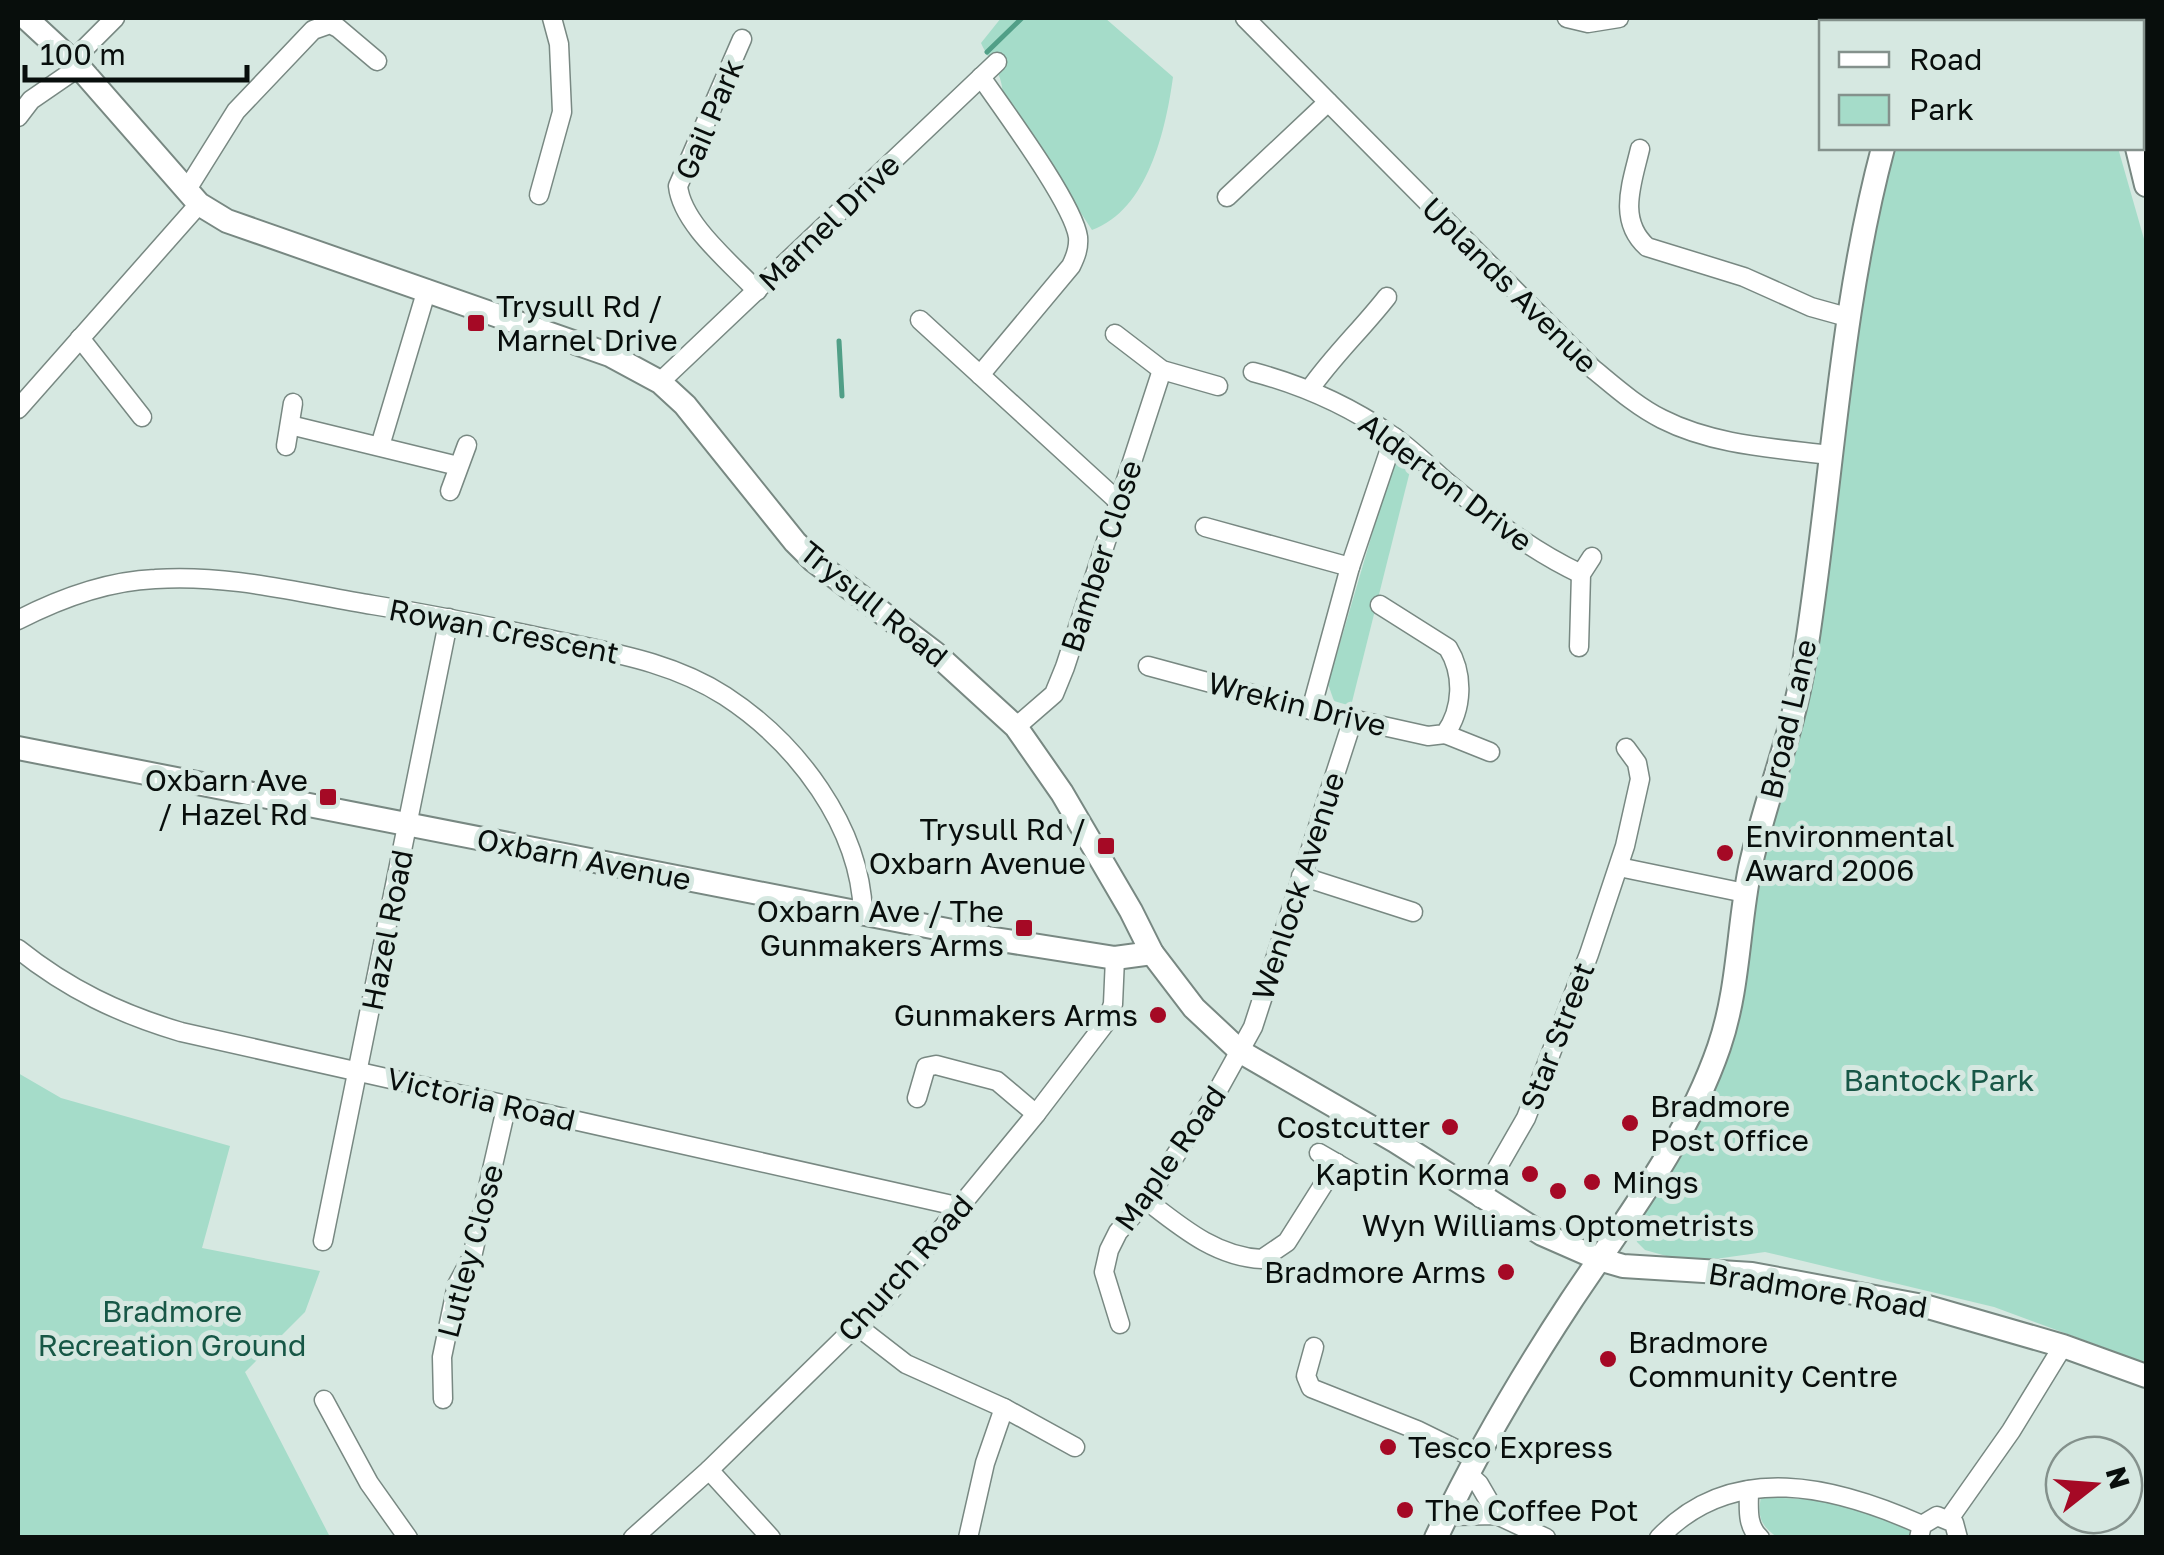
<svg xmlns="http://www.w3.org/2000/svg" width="2164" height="1555" viewBox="0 0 2164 1555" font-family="'Golos Text',sans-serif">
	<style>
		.green { fill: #a5dcc9 }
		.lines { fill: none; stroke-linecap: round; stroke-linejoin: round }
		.stream { stroke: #519f87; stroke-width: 5 }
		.street-casing { stroke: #788882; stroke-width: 21 }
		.secondary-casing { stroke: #788882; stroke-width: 26 }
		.street { stroke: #fff; stroke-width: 18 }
		.secondary { stroke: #fff; stroke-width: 22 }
		.poi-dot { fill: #a50925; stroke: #d6e8e1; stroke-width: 4 }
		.labels { text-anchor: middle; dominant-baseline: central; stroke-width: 10; stroke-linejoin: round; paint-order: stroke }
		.street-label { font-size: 30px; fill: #080e0c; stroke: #d6e8e1 }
		.poi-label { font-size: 30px; fill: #080e0c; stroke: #d6e8e1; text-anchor: start }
		.park-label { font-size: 30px; fill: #175746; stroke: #d6e8e1 }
	</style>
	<rect width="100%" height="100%" fill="#d6e8e1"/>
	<g class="green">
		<path d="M1001,18H1105L1173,77C1166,129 1148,210 1092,230L1003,94C1001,69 991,65 981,43Z"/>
		<path d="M1922,18H2084L2086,22H1920Z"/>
		<path d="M1889,148H2118L2146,246V1363L1994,1307L1765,1252L1715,1259L1670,1257L1645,1250L1637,1242L1634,1229L1688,1138L1748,929L1852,316Z"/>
		<path d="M1402,458L1412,463L1351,706L1334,701L1328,684L1393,463Z"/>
		<path d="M18,1073L61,1098L230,1146L202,1248L320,1271L305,1312L245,1372L330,1537H18Z"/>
		<path d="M1761,1497L1839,1501L1912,1529L1911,1537H1777C1761,1526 1757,1517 1761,1497Z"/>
	</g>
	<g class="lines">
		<g class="stream">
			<path d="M987,52L1022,18"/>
			<path d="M839,341L842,396"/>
		</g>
		<defs>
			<g id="street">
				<path d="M1245,18L1592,368C1614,386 1636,406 1662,419C1713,445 1773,448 1830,455"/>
				<path d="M1567,18L1588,23L1619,18"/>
				<path d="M742,39L678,186C682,224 731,263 757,291"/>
				<path d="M2142,45L2146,42"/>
				<path d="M72,61L115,18"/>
				<path d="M18,117L31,100L79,67"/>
				<path d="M1640,149C1632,183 1617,220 1647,247L1744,277L1811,307L1847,317"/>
				<path d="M186,191L236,111L313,30L330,24L338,28L377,61"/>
				<path d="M539,195L562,112L559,44L552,18"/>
				<path d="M1227,197L1328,102"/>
				<path d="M920,320L1119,502"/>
				<path d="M1115,334L1162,370L1218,386"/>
				<path d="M80,338L142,417"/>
				<path d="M1253,372C1302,385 1348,405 1391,435C1412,449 1430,468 1449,484C1491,519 1532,551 1581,574"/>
				<path d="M980,375L1071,266C1076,256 1079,248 1078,237C1073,203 1003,109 981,77"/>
				<path d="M660,382L997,62"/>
				<path d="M1310,389C1333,356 1362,329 1387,297"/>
				<path d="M18,409L199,204"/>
				<path d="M290,425L458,466"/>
				<path d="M286,446L293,403"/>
				<path d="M380,446L427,289"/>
				<path d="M450,491L467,445"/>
				<path d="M1205,527L1350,567"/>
				<path d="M18,620C59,599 107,581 155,579C230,574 300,593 373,605C434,615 493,627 553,640C613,653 672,662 725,696C797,743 860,826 863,913"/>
				<path d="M1579,647L1581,574L1592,557"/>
				<path d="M1148,666L1311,710L1428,736L1445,734C1463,709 1464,674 1448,648L1380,605"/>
				<path d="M1311,710L1350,567L1394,437"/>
				<path d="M1016,727L1054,694L1065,667L1162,370"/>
				<path d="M1445,734L1490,752"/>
				<path d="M1619,867L1745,893"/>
				<path d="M1301,876L1413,912"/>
				<path d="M18,949C68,989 120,1014 181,1032L961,1207"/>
				<path d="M917,1098L926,1067L936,1065L997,1081L1036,1114"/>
				<path d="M1319,1153L1357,1175"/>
				<path d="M1480,1198L1526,1118L1589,954L1625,846L1640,779L1637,763L1626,748"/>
				<path d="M1146,1200C1181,1227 1216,1257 1262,1259L1287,1242L1337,1163"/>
				<path d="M323,1241L449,618"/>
				<path d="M1120,1324L1104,1272L1109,1250L1118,1232L1146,1200L1217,1092L1253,1027L1353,719"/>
				<path d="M857,1326L906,1364L1004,1408L1075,1447"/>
				<path d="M1314,1347L1306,1376L1311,1388L1417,1430L1476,1459"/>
				<path d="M443,1399L442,1357L457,1285L472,1257L507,1104"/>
				<path d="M324,1400L369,1483L408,1538"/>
				<path d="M709,1470L771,1538"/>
				<path d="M1468,1474L1479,1484L1497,1515"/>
				<path d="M1749,1490C1749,1507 1746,1526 1760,1538"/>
				<path d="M1447,1516L1497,1515L1546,1538"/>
				<path d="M1949,1519L2011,1431L2063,1346"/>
				<path d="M633,1538L709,1470L884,1299L1036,1114L1107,1021L1113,1004L1115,958"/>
				<path d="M968,1538L985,1463L1004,1408"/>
				<path d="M1659,1538C1733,1459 1837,1487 1922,1525"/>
				<path d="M1919,1538L1922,1525L1937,1516L1954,1523L1958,1538"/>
			</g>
			<g id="secondary">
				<path d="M26,18L79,67L199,204L227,221L610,355L660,382L685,405L795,542L814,561L935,653L1016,727L1062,793L1131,911L1152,953L1194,1008L1241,1052L1395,1141L1542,1234L1599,1259L1623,1266L1752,1274L1928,1307L2063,1346L2146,1376"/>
				<path d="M2102,18L2103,22"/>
				<path d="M1916,22L1917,18"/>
				<path d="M2137,148L2146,185"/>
				<path d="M18,748L988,938L1115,958L1152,953"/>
				<path d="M1436,1538C1475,1455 1521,1377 1571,1301C1625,1220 1687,1140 1719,1047C1739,989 1738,927 1750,868C1765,799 1793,734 1804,663C1832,491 1838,317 1883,148"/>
			</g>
		</defs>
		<use href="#street" class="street-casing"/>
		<use href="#secondary" class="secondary-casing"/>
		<use href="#street" class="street"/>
		<use href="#secondary" class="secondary"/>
	</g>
	<g class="poi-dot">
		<rect x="466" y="313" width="20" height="20" rx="5"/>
		<rect x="318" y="787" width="20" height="20" rx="5"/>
		<rect x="1096" y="836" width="20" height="20" rx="5"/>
		<circle cx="1725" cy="853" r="10"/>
		<rect x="1014" y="918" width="20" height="20" rx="5"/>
		<circle cx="1158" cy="1015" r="10"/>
		<circle cx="1630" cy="1123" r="10"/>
		<circle cx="1450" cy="1127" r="10"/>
		<circle cx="1530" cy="1174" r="10"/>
		<circle cx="1592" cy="1182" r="10"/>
		<circle cx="1558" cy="1191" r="10"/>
		<circle cx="1506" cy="1272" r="10"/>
		<circle cx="1608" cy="1359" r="10"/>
		<circle cx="1388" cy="1447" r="10"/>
		<circle cx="1405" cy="1510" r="10"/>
	</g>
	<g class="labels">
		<g class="street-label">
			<text transform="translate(709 119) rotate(-67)">Gail Park</text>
			<text transform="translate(829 222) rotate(-44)">Marnel Drive</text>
			<text transform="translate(1510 285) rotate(45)">Uplands Avenue</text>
			<text transform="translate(1446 482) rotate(37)">Alderton Drive</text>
			<text transform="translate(1101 556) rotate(-72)">Bamber Close</text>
			<text transform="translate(874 604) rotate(39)">Trysull Road</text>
			<text transform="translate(504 631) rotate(11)">Rowan Crescent</text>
			<text transform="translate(1297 704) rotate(14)">Wrekin Drive</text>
			<text transform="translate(1788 719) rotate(-77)">Broad Lane</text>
			<text transform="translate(584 859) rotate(11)">Oxbarn Avenue</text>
			<text transform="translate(1298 886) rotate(-72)">Wenlock Avenue</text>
			<text transform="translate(387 930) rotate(-79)">Hazel Road</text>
			<text transform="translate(1557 1036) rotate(-69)">Star Street</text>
			<text transform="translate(481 1099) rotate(13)">Victoria Road</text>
			<text transform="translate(1170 1158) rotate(-55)">Maple Road</text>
			<text transform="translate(470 1251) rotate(-75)">Lutley Close</text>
			<text transform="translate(905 1268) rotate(-48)">Church Road</text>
			<text transform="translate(1818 1290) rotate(9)">Bradmore Road</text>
		</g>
		<g class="poi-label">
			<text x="496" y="306">Trysull Rd /<tspan x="496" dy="34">Marnel Drive</tspan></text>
			<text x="308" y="780" text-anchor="end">Oxbarn Ave<tspan x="308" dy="34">/ Hazel Rd</tspan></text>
			<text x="1086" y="829" text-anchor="end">Trysull Rd /<tspan x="1086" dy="34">Oxbarn Avenue</tspan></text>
			<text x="1745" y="836">Environmental<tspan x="1745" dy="34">Award 2006</tspan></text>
			<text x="1004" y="911" text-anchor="end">Oxbarn Ave / The<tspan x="1004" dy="34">Gunmakers Arms</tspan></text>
			<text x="1138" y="1015" text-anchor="end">Gunmakers Arms</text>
			<text x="1650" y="1106">Bradmore<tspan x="1650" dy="34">Post Office</tspan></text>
			<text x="1430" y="1127" text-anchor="end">Costcutter</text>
			<text x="1510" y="1174" text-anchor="end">Kaptin Korma</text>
			<text x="1612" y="1182">Mings</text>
			<text x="1558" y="1225" text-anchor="middle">Wyn Williams Optometrists</text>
			<text x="1486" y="1272" text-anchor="end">Bradmore Arms</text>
			<text x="1628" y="1342">Bradmore<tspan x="1628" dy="34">Community Centre</tspan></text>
			<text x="1408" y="1447">Tesco Express</text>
			<text x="1425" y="1510">The Coffee Pot</text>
		</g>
		<g class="park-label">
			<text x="1939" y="1080">Bantock Park</text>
			<text x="172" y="1311">Bradmore<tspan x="172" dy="34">Recreation Ground</tspan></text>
		</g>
	</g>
	<rect width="2164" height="1555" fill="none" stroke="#080e0c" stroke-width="40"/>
	<rect x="1819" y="20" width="325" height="130" fill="#d6e8e1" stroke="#84918c" stroke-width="2.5"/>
	<rect x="1839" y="52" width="50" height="15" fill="#ffffff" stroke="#84918c" stroke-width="2.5"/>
	<text x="1909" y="70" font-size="30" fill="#080e0c">Road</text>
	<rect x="1839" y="95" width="50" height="30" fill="#a5dcc9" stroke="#84918c" stroke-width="2.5"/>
	<text x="1909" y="120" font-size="30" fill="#080e0c">Park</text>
	<g transform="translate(2094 1485) rotate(73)"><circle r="48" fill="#d6e8e1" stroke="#84918c" stroke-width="2.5"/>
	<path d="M0-8L18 38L0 25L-18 38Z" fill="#a50925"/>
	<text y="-15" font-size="28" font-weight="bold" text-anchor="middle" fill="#080e0c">N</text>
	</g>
	<path d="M25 65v15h222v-15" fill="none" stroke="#080e0c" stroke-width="5"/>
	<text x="40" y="65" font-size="30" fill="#080e0c" stroke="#d6e8e1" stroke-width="8" paint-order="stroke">100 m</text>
</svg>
